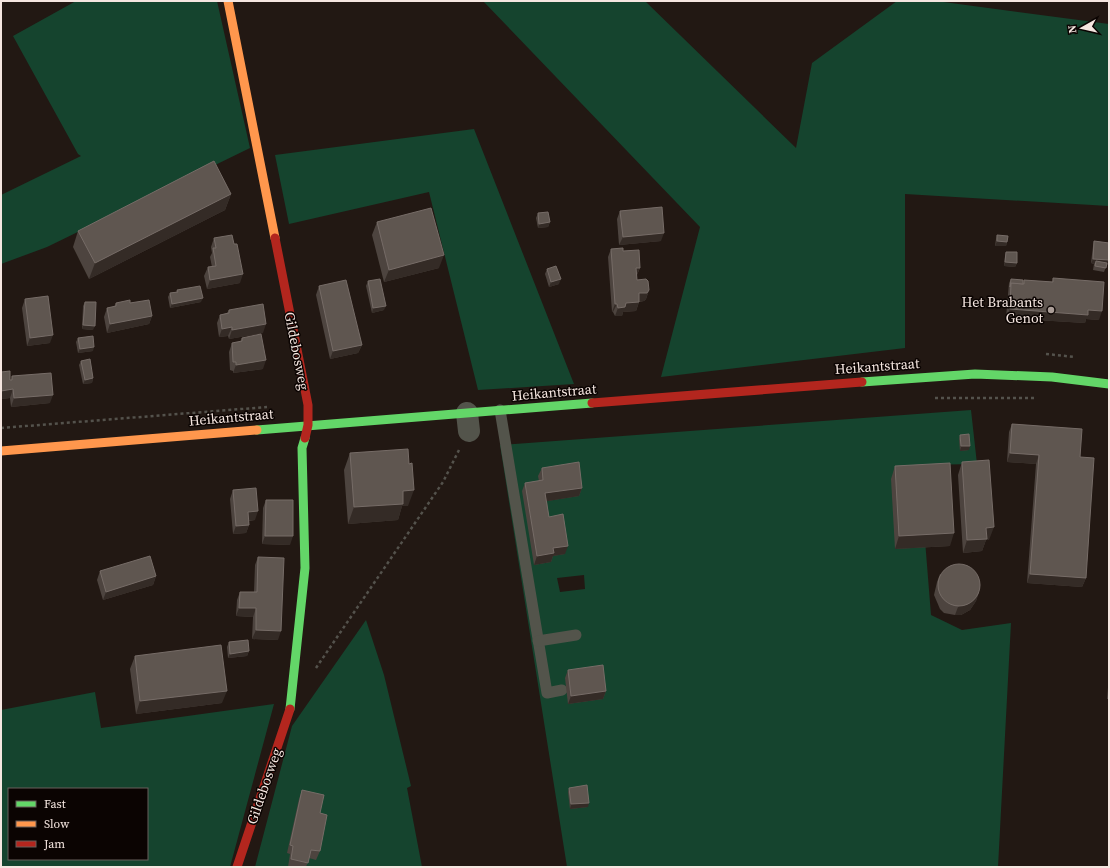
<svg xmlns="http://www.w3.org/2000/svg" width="1110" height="868" viewBox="0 0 1110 868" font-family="'Source Serif 4',serif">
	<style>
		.green { fill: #15442e; fill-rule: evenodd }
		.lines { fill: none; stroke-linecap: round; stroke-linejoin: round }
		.path { stroke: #54524c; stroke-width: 2.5; stroke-dasharray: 3 3; stroke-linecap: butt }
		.lane { stroke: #53544b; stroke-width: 11 }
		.street { stroke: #53544b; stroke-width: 22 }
		.fast { stroke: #63d668; stroke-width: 9 }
		.slow { stroke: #ff974d; stroke-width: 9 }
		.jam { stroke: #b3261e; stroke-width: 9 }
		.wall { fill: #4d443f }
		.shaded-wall { fill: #342b26 }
		.building { fill: #5f5650; stroke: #766c67 }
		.poi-dot { fill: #ab9e98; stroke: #0b0402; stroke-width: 1.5 }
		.labels { text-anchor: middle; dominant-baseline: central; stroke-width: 3; stroke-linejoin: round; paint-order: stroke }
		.poi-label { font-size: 14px; fill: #f5e6e0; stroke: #0b0402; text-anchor: end }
		.street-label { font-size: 14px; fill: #f5e6e0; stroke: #0b0402 }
	</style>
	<rect width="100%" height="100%" fill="#221813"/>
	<g class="green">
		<path d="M76,1H217L250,148L47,247L1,264V195L81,156L78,154L13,36Z"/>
		<path d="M483,1H645L796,148L812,63L897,1H936L1109,24V206L905,194V348L661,377L700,227Z"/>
		<path d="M474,129L574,384L478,390L429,192L289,224L275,155Z"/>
		<path d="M971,410L977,464L919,465L931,615L962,630L1011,623L998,867H567L500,445ZM584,575L585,589L560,592L557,578Z"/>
		<path d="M366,620L384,675L411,786L407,788L422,867H255L292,726Z"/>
		<path d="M95,692L101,728L274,704L230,867H1V710ZM9,789H147V859H9Z"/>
	</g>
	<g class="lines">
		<g class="path">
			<path d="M1046,354L1075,357"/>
			<path d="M935,398H1034"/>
			<path d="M1,428L267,407"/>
			<path d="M316,668L443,482L460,448"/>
		</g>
		<g class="lane">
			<path d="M500,410L547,693L562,690"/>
			<path d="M538,641L576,635"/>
		</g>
		<path class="street" d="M467,413L469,431"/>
		<g class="fast">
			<path d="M862,382L975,374L1052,377L1109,384"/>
			<path d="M257,430L592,403"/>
			<path d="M290,709L305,568L302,448L305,438"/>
		</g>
		<g class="slow">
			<path d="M228,1L275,238"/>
			<path d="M1,451L257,430"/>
		</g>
		<g class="jam">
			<path d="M275,238L308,405V425L305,438"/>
			<path d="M592,403L862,382"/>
			<path d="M237,867L290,709"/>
		</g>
	</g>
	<g class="wall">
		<path d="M231,194L225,210L89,279L73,247L78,231Z"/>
		<path d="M620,211L661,241L619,245L617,219Z"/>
		<path d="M538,213L550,222L548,227L538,228L536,218Z"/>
		<path d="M377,222L439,268L384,282L372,235Z"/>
		<path d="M997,235L1007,242L1006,246H995L996,239Z"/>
		<path d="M214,238L240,283L207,289L204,276L208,267H212L210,257L212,253L211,247Z"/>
		<path d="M1094,241L1107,264L1104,272L1093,270L1094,264L1091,263L1093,246Z"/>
		<path d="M611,249L623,251L640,268L637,275V280L649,290L646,299L644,301L639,302L636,311L623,312L622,316H615L613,312H612L608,257Z"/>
		<path d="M1006,252L1017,263L1015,267L1004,266L1005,256Z"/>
		<path d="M547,269L559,284L549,287L545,274Z"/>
		<path d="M1053,278L1099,320L1086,319L1085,323L1006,318L1009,283L1011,279L1023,283L1024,280L1052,282Z"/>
		<path d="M368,281L384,310L372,313L366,286Z"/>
		<path d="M319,286L362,345L358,353L330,359L316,295Z"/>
		<path d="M177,290L201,302L170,308L168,297L170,293L176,292Z"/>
		<path d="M25,299L50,343L27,346L22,308Z"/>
		<path d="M85,302L93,330L82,329L83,306Z"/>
		<path d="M116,303H130L152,316L149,324L107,333L104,317L107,308L114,307Z"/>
		<path d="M229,310L263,333L229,339L228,336L219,337L217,323L220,315L227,313Z"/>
		<path d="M78,338L93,351L78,353L76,342Z"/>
		<path d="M242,338L263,369L233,373V371L230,370L229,352L232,343L240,342Z"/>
		<path d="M81,361L93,378L92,383L83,384L79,365Z"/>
		<path d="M1,372L10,380H11L12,376L50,403L11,407L10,398L1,399Z"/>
		<path d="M1012,424L1080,457L1086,578L1082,587L1027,583L1036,464L1007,462L1009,432Z"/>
		<path d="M960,435L969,450L960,451L959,439Z"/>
		<path d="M350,453L409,464L408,506H402L398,520L348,524L344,470Z"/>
		<path d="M962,462L989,540H986L982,551L963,553L958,475Z"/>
		<path d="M895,466L950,546L895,549L891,479Z"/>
		<path d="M542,468L582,488L579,496L547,501L549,517L565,554L553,556L551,562L534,565L522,491L525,483L539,481L538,476Z"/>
		<path d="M233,490L255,520L249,521V525L246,533L233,534L230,499Z"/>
		<path d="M266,500L290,545L262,544L263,508Z"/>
		<path d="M258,557L278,640L252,639L253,617L236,616L237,600L240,592H254L255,565Z"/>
		<path d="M100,571L156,576L153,585L103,600L97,580Z"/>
		<path d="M940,574L979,592L976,601L970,610L961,615H955L944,613L940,609L934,595L937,582Z"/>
		<path d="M229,642L249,651L247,656L228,658L227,647Z"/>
		<path d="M135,656L222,703L136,714L130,669Z"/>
		<path d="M568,670L606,691L603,699L568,704L565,678Z"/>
		<path d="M1109,676V699H1107Z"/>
		<path d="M569,788L588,807L570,809L568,792Z"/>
		<path d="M302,790L320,813V851L316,860L309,858L306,867H288L290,854L287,853L299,799Z"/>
	</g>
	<g class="shaded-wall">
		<path d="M231,194L225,210L89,279L95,263Z"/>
		<path d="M550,222L548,227L538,228L539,224Z"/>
		<path d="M664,233L661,241L619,245L623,237Z"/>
		<path d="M997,241L1007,242L1006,246H995Z"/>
		<path d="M444,255L439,268L384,282L389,270Z"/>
		<path d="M1093,259L1109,260V265L1095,264L1096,261L1094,264L1091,263Z"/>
		<path d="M1005,262L1017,263L1015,267L1004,266Z"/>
		<path d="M636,268H640L636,276Z"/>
		<path d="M243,274L240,283L207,289L210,280Z"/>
		<path d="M561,279L559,284L549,287L551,282Z"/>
		<path d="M649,290L646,299L644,301L636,302L639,293Z"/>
		<path d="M203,298L201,302L170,308L172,304Z"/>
		<path d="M639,302L636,311L623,312L622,316H615L618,308L626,303Z"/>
		<path d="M615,304H617L613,312H612Z"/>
		<path d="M386,306L384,310L372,313L373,308Z"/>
		<path d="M1010,309L1088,310L1102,311L1099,320L1086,319L1085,323L1006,318Z"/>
		<path d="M152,316L149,324L107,333L110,324Z"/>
		<path d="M266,324L263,333L229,339L232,330Z"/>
		<path d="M83,325L95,326L93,330L82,329Z"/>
		<path d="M232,327L228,336L219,337L222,329Z"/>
		<path d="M53,335L50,343L27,346L30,338Z"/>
		<path d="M362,345L358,353L330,359L333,351Z"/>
		<path d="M94,347L93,351L78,353L80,349Z"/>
		<path d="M266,360L263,369L233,373L236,365Z"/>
		<path d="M93,378L92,383L83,384L85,380Z"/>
		<path d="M13,389L10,398L1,399V391Z"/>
		<path d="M53,395L50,403L11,407L14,398Z"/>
		<path d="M961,446H970L969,450L960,451Z"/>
		<path d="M1010,453L1039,455L1036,464L1007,462Z"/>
		<path d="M582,488L579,496L542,502L545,493Z"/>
		<path d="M414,490L408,506H402L398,520L348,524L354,507L403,491Z"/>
		<path d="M258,511L255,520L245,521L248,512Z"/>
		<path d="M249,525L246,533L233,534L236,526Z"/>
		<path d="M994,527L989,540H986L982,551L963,553L967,540L986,528Z"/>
		<path d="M954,533L950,546L895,549L899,536Z"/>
		<path d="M265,536H293L290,545L262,544Z"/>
		<path d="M568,546L565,554L553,556L551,562L534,565L537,556L553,548Z"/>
		<path d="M1030,574L1086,578L1082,587L1027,583Z"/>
		<path d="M156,576L153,585L103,600L106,592Z"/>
		<path d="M979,592L976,601L970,610L961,615H955L958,607Z"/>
		<path d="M239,608H256L253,617L236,616Z"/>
		<path d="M256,630L281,631L278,640L252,639Z"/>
		<path d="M249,651L247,656L228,658L230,654Z"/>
		<path d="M227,691L222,703L136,714L140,701Z"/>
		<path d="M606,691L603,699L568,704L571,696Z"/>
		<path d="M589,803L588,807L570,809L571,804Z"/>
	</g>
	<g class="building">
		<path d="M214,161L231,194L95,263L78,231Z"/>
		<path d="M662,207L664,233L623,237L620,211Z"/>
		<path d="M431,208L444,255L389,270L377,222Z"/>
		<path d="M548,212L550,222L539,224L538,213Z"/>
		<path d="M232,235L234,244H237L243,274L210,280L208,267L216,266L213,248H216L214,238Z"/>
		<path d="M997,235L1008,236L1007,242L997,241Z"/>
		<path d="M1094,241L1109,243V260L1093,259Z"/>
		<path d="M623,248V251L639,250L640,268H636L637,280L646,279L648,281L649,290L647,293H639V302L626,303L625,307L618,308L617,304H615L611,249Z"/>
		<path d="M1006,252H1017V263L1005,262Z"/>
		<path d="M1096,261L1107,263L1106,268L1095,266Z"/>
		<path d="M556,266L561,279L551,282L547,269Z"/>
		<path d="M1053,278L1104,282L1102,311L1088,310V315L1010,309L1011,283L1024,284V280L1053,282Z"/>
		<path d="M380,279L386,306L373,308L368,281Z"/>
		<path d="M1011,279L1023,280V284L1011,283L1010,287Z"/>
		<path d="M346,280L362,345L333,351L319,286Z"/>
		<path d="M200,286L203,298L172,304L170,293L178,292L177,290Z"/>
		<path d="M48,296L53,335L30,338L25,299Z"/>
		<path d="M130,300V303L149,300L152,316L110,324L107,308L116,306V303Z"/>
		<path d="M85,302H96L95,326L83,325Z"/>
		<path d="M263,304L266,324L232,330V327L222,329L220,315L229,313V310Z"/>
		<path d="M261,334L266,360L236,365V362H233L232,343L242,341V338Z"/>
		<path d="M93,336L94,347L80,349L78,338Z"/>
		<path d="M90,359L93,378L85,380L81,361Z"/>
		<path d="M10,371V380H12V376L51,373L53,395L14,398L13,389L1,391V372Z"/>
		<path d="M1012,424L1082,429L1080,457L1094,458L1086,578L1030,574L1039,455L1010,453Z"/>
		<path d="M969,434L970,446H961L960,435Z"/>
		<path d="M408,449L409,464L412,463L414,490L403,491V504L354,507L350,453Z"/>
		<path d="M989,460L994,527L986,528L987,539L967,540L962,462Z"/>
		<path d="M579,462L582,488L545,493L549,517L563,514L568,546L553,548L554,553L537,556L525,483L543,480L542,468Z"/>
		<path d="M950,463L954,533L899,536L895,466Z"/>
		<path d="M256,488L258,511L248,512L249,525L236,526L233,490Z"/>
		<path d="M266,500H293V536H265Z"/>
		<path d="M150,556L156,576L106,592L100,571Z"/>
		<path d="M258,557L284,558L281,631L256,630V608H239L240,592H257Z"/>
		<circle cx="959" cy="585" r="21"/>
		<path d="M248,640L249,651L230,654L229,642Z"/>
		<path d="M221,645L227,691L140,701L135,656Z"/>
		<path d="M603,665L606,691L571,696L568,670Z"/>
		<path d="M587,785L589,803L571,804L569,788Z"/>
		<path d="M302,790L324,795L320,813L327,815L320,851L311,850L308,863L291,859L293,846L290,845Z"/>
	</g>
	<circle class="poi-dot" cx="1051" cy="310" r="4"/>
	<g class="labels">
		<g class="poi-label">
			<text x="1043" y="302">Het Brabants<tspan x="1043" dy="16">Genot</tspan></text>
		</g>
		<g class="street-label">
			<text transform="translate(297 351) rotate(79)">Gildebosweg</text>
			<text transform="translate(877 366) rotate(-4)">Heikantstraat</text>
			<text transform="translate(554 392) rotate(-5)">Heikantstraat</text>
			<text transform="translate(231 417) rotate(-5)">Heikantstraat</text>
			<text transform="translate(264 786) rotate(-71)">Gildebosweg</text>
		</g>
	</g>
	<rect width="1110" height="868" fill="none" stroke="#f5e6e0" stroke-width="4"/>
	<rect x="8" y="788" width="140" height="72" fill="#0b0402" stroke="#695e5b"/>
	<rect x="16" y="801" width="20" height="6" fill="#63d668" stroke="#695e5b"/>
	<text x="44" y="808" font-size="12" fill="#f5e6e0">Fast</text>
	<rect x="16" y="821" width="20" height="6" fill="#ff974d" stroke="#695e5b"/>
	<text x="44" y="828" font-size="12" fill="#f5e6e0">Slow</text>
	<rect x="16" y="841" width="20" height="6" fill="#b3261e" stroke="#695e5b"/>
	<text x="44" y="848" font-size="12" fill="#f5e6e0">Jam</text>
	<g transform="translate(1082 28) rotate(262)" stroke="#0b0402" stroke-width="3" paint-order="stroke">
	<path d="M0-3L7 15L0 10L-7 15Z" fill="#f5e6e0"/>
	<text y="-6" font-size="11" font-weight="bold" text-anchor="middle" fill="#f5e6e0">N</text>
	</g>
</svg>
